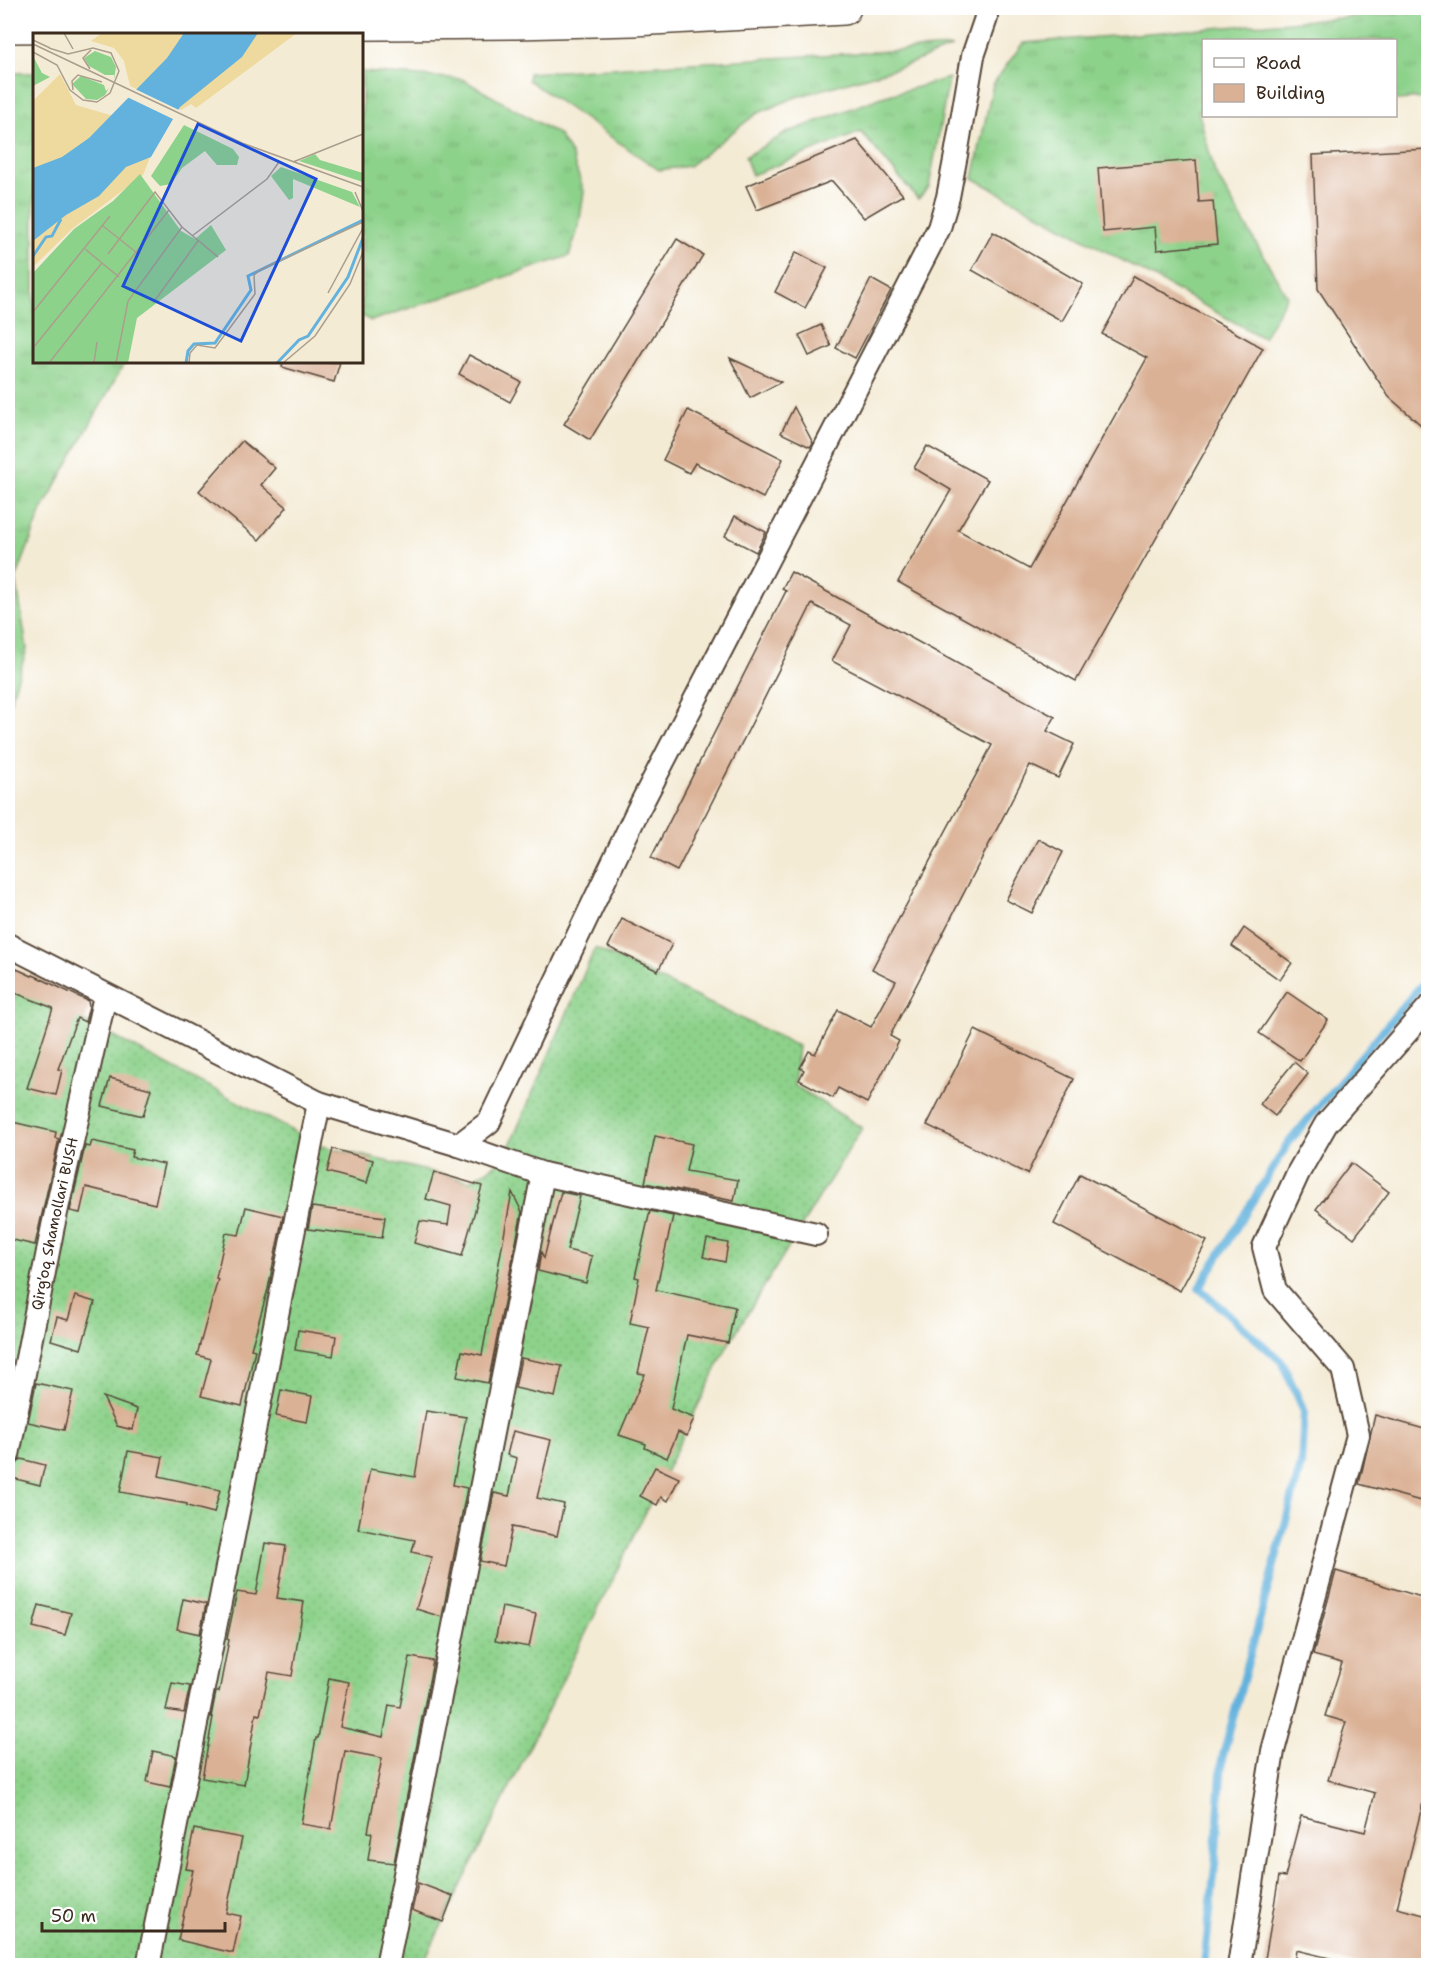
<svg xmlns="http://www.w3.org/2000/svg" width="1436" height="1973" viewBox="0 0 1436 1973" font-family="'Shantell Sans',sans-serif">
	<style>
		.grass { fill: url(#grass-tufts); stroke: #647e54; stroke-width: 1.5 }
		.garden { fill: url(#garden-dots); stroke: #647e54; stroke-width: 1.5 }
		.lines { fill: none; stroke-linecap: round; stroke-linejoin: round }
		.stream { stroke: #63b2dd; stroke-width: 8 }
		.building { fill: #dab195 }
		.street-casing { stroke: #574739; stroke-width: 26 }
		.highway-casing { stroke: #574739; stroke-width: 36 }
		.street { stroke: #fff; stroke-width: 22 }
		.highway { stroke: #fff; stroke-width: 33 }
		.labels { text-anchor: middle; dominant-baseline: central; stroke-width: 5; stroke-linejoin: round; paint-order: stroke }
		.street-label { font-size: 15px; fill: #3b2a1e; stroke: #fff }
		.inset-river { fill: none; stroke: #63b2dd; stroke-width: 3 }
		.inset-road { fill: none; stroke: #aa9e8c; stroke-width: 1.5 }
		.view { fill: #1d4ed8; fill-opacity: 0.15; stroke: #1d4ed8; stroke-width: 3 }
		.inset-edge { fill: none; stroke: #3b2a1e; stroke-width: 3 }
	</style>
	<defs>
		<pattern id="grass-tufts" width="24" height="20" patternUnits="userSpaceOnUse" patternTransform="scale(1.5)"><rect width="24" height="20" fill="#8dd28b"/><path d="M3 7l-1-3M5 7V3M7 7l1-3M15 17l-1-3M17 17v-4M19 17l1-3" fill="none" stroke="#7bb478"/></pattern>
		<pattern id="garden-dots" width="8" height="8" patternUnits="userSpaceOnUse" patternTransform="scale(1.5)"><rect width="8" height="8" fill="#8dd28b"/><path d="M2 2h.1M6 6h.1" fill="none" stroke="#7bb478" stroke-width="1.8" stroke-linecap="round"/></pattern>
	</defs>
	<rect width="100%" height="100%" fill="#fff"/>
	<filter id="ink" filterUnits="userSpaceOnUse"><feTurbulence type="fractalNoise" baseFrequency=".0167" numOctaves="2"/><feDisplacementMap in="SourceGraphic" scale="12" xChannelSelector="R" yChannelSelector="G"/><feConvolveMatrix kernelMatrix="1 2 1 2 8 2 1 2 1" color-interpolation-filters="sRGB"/></filter>
	<filter id="wash" filterUnits="userSpaceOnUse"><feTurbulence type="fractalNoise" baseFrequency=".008" numOctaves="4" result="noise"/><feDisplacementMap in="SourceGraphic" scale="24" xChannelSelector="R" yChannelSelector="G"/><feGaussianBlur stdDeviation="1.35" result="paint"/><feColorMatrix in="noise" values="0 0 0 0 0 0 0 0 0 0 0 0 0 0 0 0 0 1.4 0 .05"/><feComposite in="paint" operator="in"/></filter>
	<g filter="url(#wash)">
		<rect width="100%" height="100%" fill="#f4ebd5"/>
		<g class="grass">
			<path d="M1428,11V98L1396,100V40H1204L1203,109L1198,110L1215,173L1287,296L1263,338L973,178L993,84L1023,43Z"/>
			<path d="M952,47L904,66L796,97L756,114L689,166L659,170L528,80L529,73Z"/>
			<path d="M362,72L462,79L558,134L571,154L584,191L579,226L569,256L371,321L362,316Z"/>
			<path d="M8,73H34V362H125L42,510L16,579L27,649L8,708Z"/>
			<path d="M949,78L929,187L918,199L861,132L752,175L745,157L786,133L882,97Z"/>
		</g>
		<path class="garden" d="M595,948L798,1046L794,1085L862,1128L728,1345L422,1965H8V981L322,1146L470,1181L504,1159Z"/>
		<g class="lines">
			<path class="stream" d="M1204,1966L1215,1866L1222,1759L1301,1465L1304,1411L1282,1362L1199,1288L1289,1142L1428,977"/>
		</g>
		<g id="blocks">
			<g class="building">
				<path d="M857,140L903,195L864,218L832,181L757,210L746,186Z"/>
				<path d="M1428,149V431L1389,397L1318,289L1313,155Z"/>
				<path d="M1196,160L1199,202L1213,201L1217,244L1157,250L1155,227L1103,232L1098,168Z"/>
				<path d="M993,232L1083,284L1062,321L972,270Z"/>
				<path d="M677,239L703,255L590,440L564,424Z"/>
				<path d="M796,252L827,268L805,308L775,292Z"/>
				<path d="M1134,276L1263,348L1076,681L898,582L951,490L914,468L927,446L988,480L958,530L1029,569L1147,358L1102,334Z"/>
				<path d="M871,279L891,290L855,358L836,348Z"/>
				<path d="M821,325L831,346L809,356L799,335Z"/>
				<path d="M469,355L521,382L510,402L459,374Z"/>
				<path d="M730,358L781,382L750,398Z"/>
				<path d="M283,362H340L334,382L282,367Z"/>
				<path d="M794,407L813,443L810,447L781,433Z"/>
				<path d="M688,410L783,459L763,498L695,463L689,473L663,460Z"/>
				<path d="M242,441L275,468L261,485L287,507L259,540L199,491Z"/>
				<path d="M735,516L766,532L756,552L725,536Z"/>
				<path d="M791,572L1055,717L1047,731L1074,744L1058,778L1030,765L890,1036L899,1041L867,1103L838,1088L833,1098L799,1080L804,1070L800,1068L809,1051L815,1054L838,1010L871,1027L896,981L872,969L992,745L832,661L851,625L812,604L677,871L651,858L786,591L782,589Z"/>
				<path d="M1038,839L1063,852L1032,913L1006,900Z"/>
				<path d="M622,919L672,944L658,971L608,947Z"/>
				<path d="M1244,928L1292,963L1280,980L1232,946Z"/>
				<path d="M8,965L32,976L33,975L88,1001L89,1007L85,1022L77,1018L58,1069L62,1070L56,1095L27,1088L53,1008L8,990Z"/>
				<path d="M1287,992L1328,1020L1300,1061L1259,1033Z"/>
				<path d="M975,1030L1074,1079L1027,1174L927,1125Z"/>
				<path d="M1294,1062L1308,1074L1275,1116L1260,1104Z"/>
				<path d="M110,1078L151,1089L143,1116L102,1106Z"/>
				<path d="M8,1121L56,1132L55,1138L59,1139L35,1245L8,1239Z"/>
				<path d="M655,1136L692,1144L686,1171L738,1180L734,1201L645,1183Z"/>
				<path d="M92,1141L133,1150L131,1157L164,1164L155,1204L86,1187L80,1213L70,1211L85,1146L90,1147Z"/>
				<path d="M333,1149L373,1160L367,1183L327,1172Z"/>
				<path d="M1351,1163L1389,1192L1354,1238L1316,1209Z"/>
				<path d="M434,1172L482,1186L462,1256L414,1243L420,1221L448,1225L451,1206L426,1199Z"/>
				<path d="M1080,1174L1207,1241L1180,1291L1054,1224Z"/>
				<path d="M512,1192L522,1212L488,1383L457,1377L462,1351L482,1355Z"/>
				<path d="M561,1192L580,1196L567,1250L592,1256L586,1283L538,1271L541,1252L544,1258Z"/>
				<path d="M246,1207L283,1216L268,1289L251,1349L255,1350L242,1406L201,1396L211,1359L197,1355L218,1279L216,1278L226,1233L239,1235Z"/>
				<path d="M312,1207L385,1217L382,1238L308,1229Z"/>
				<path d="M650,1211L673,1216L656,1290L735,1307L728,1343L687,1335L671,1409L694,1418L687,1436L678,1432L667,1458L645,1448L646,1444L619,1435L645,1374L638,1373L649,1327L630,1323L639,1278L635,1277Z"/>
				<path d="M707,1239L728,1243L725,1262L703,1257Z"/>
				<path d="M75,1296L95,1302L81,1349L51,1340L57,1317L68,1320Z"/>
				<path d="M298,1330L336,1336L333,1356L295,1350Z"/>
				<path d="M521,1358L562,1366L555,1397L515,1388Z"/>
				<path d="M36,1383L73,1391L64,1430L28,1422Z"/>
				<path d="M281,1390L312,1396L307,1422L276,1416Z"/>
				<path d="M103,1397L137,1409L133,1430L117,1426Z"/>
				<path d="M426,1411L466,1417L453,1485L467,1488L442,1617L416,1609L432,1557L412,1552L415,1540L358,1529L370,1469L415,1477Z"/>
				<path d="M1375,1415L1428,1430V1503L1359,1484Z"/>
				<path d="M513,1431L551,1440L537,1498L564,1504L557,1536L512,1527L504,1566L480,1561L494,1493L509,1496L517,1458L507,1455Z"/>
				<path d="M128,1451L163,1457L159,1476L220,1490L214,1513L187,1506V1504L120,1492Z"/>
				<path d="M21,1459L45,1465L40,1485L12,1478L15,1466Z"/>
				<path d="M655,1467L679,1478L668,1501L661,1497L657,1505L640,1496Z"/>
				<path d="M265,1543L286,1546L277,1598L304,1602L292,1676L269,1672L260,1715L256,1714L244,1785L202,1778L213,1717H211L216,1692H219L229,1640L227,1639L237,1592L256,1595Z"/>
				<path d="M1336,1571L1428,1599V1782L1397,1908L1428,1916V1949L1426,1965H1358L1296,1950L1294,1965H1264L1279,1876L1285,1877L1301,1816L1365,1832L1375,1793L1328,1780L1346,1722L1325,1716L1342,1663L1313,1655Z"/>
				<path d="M183,1599L206,1604L200,1634L177,1629Z"/>
				<path d="M39,1605L71,1613L65,1635L33,1627Z"/>
				<path d="M502,1607L536,1614L529,1647L495,1641Z"/>
				<path d="M410,1657L433,1661L394,1863L368,1860L372,1833L368,1832L382,1758L345,1751L331,1829L301,1824L316,1738H318L329,1678L349,1682L340,1727L383,1737L389,1705L400,1707Z"/>
				<path d="M172,1683L190,1686L184,1713L166,1710Z"/>
				<path d="M153,1751L176,1756L170,1787L147,1782Z"/>
				<path d="M194,1829L242,1838L226,1913L241,1916L233,1953L178,1940L193,1870L186,1869Z"/>
				<path d="M418,1883L453,1896L443,1922L412,1910Z"/>
			</g>
		</g>
	</g>
	<g filter="url(#ink)">
		<use href="#blocks" fill-opacity="0" stroke="#574739" stroke-width="1.5"/>
		<g class="lines">
			<defs>
				<g id="street">
					<path d="M8,945L319,1103L459,1145L543,1174L816,1234"/>
					<path d="M459,1145L489,1122L637,812L939,228L948,197L956,155L973,56L986,18L985,8"/>
					<path id="s1" d="M8,1455L53,1226L105,996"/>
					<path d="M148,1966L319,1103"/>
					<path d="M387,1966L543,1174"/>
					<path d="M1239,1966L1273,1751L1358,1435L1343,1369L1275,1290L1264,1247L1298,1173L1326,1124L1428,1008"/>
				</g>
				<path id="highway" d="M8,26L516,22L633,19L844,8"/>
			</defs>
			<use href="#street" class="street-casing"/>
			<use href="#highway" class="highway-casing"/>
			<use href="#street" class="street"/>
			<use href="#highway" class="highway"/>
		</g>
	</g>
	<g class="labels">
		<g class="street-label">
			<text stroke="none"><textPath href="#s1" startOffset="236">Qirg'oq Shamollari BUSH</textPath></text>
		</g>
	</g>
	<g transform="translate(33 33)">
		<rect width="330" height="330" fill="#f4ebd5"/>
		<path d="M62,18L78,24L83,34L81,46V42H72L56,33L51,25ZM48,43L71,52L73,58L76,55L72,62L64,67L53,66L39,51ZM151,92L200,116L206,124L204,132H184L172,118L149,135L138,151L127,153L118,143ZM282,121L287,127L330,140V149L266,128ZM248,134L319,159L327,174L260,146V165L256,167L238,143Z" fill="#8dd28b"/>
		<path d="M69,0H264L163,75L158,71L148,77L97,53L91,28L81,15L58,8ZM27,41L43,72L128,97L110,142L39,196L0,234V68Z" fill="#eeda9e"/>
		<path d="M0,23L9,40L17,44L0,53ZM107,141L148,198L162,206L178,192L193,217L104,285L95,330H0V240L41,196L80,168Z" fill="#8dd28b"/>
		<path d="M151,0H225L209,24L147,74L118,124L93,134L66,163L33,182L0,208V135L29,124L56,105L134,25Z" fill="#63b2dd"/>
		<path d="M100,55L148,78L142,87L92,63Z" fill="#f4ebd5"/>
		<path class="inset-river" d="M0,223L13,204L19,203L28,186M153,330L155,318L161,311L182,310L218,257L215,243L330,187M244,330L266,307L275,303L315,244L330,205"/>
		<path class="inset-road" d="M31,0L40,16M0,7L17,15M0,11L209,110L330,154M0,19L24,32L37,57L50,67L64,69L77,60L86,38L78,20L60,15L35,21L16,15M57,36L50,25L58,17M40,57L39,48L45,42L69,49M260,129L330,101M322,159L330,178M70,193L104,220M159,203L234,146L246,129M52,216L86,244M75,221L122,159L149,194L185,224M295,260L330,195M120,270L165,208M0,279L77,183M0,315L69,230M16,330L136,177M61,330L64,309M83,330L95,268L149,194M156,330L157,320L164,312L182,315L222,261L221,242L227,237L330,189M250,330L282,303L317,251L330,219"/>
		<path class="view" d="M165,91L283,146L208,308L90,253Z"/>
		<rect width="330" height="330" class="inset-edge"/>
	</g>
	<rect width="1436" height="1973" fill="none" stroke="#fff" stroke-width="30"/>
	<rect x="1202" y="39" width="195" height="78" fill="#ffffff" stroke="#b1aaa5" stroke-width="1.5"/>
	<rect x="1214" y="58" width="30" height="9" fill="#ffffff" stroke="#b1aaa5" stroke-width="1.5"/>
	<text x="1256" y="69" font-size="18" fill="#3b2a1e">Road</text>
	<rect x="1214" y="84" width="30" height="18" fill="#dab195" stroke="#b1aaa5" stroke-width="1.5"/>
	<text x="1256" y="99" font-size="18" fill="#3b2a1e">Building</text>
	<path d="M42 1922v9h183v-9" fill="none" stroke="#3b2a1e" stroke-width="3"/>
	<text x="51" y="1922" font-size="18" fill="#3b2a1e" stroke="#ffffff" stroke-width="4.5" paint-order="stroke">50 m</text>
</svg>
